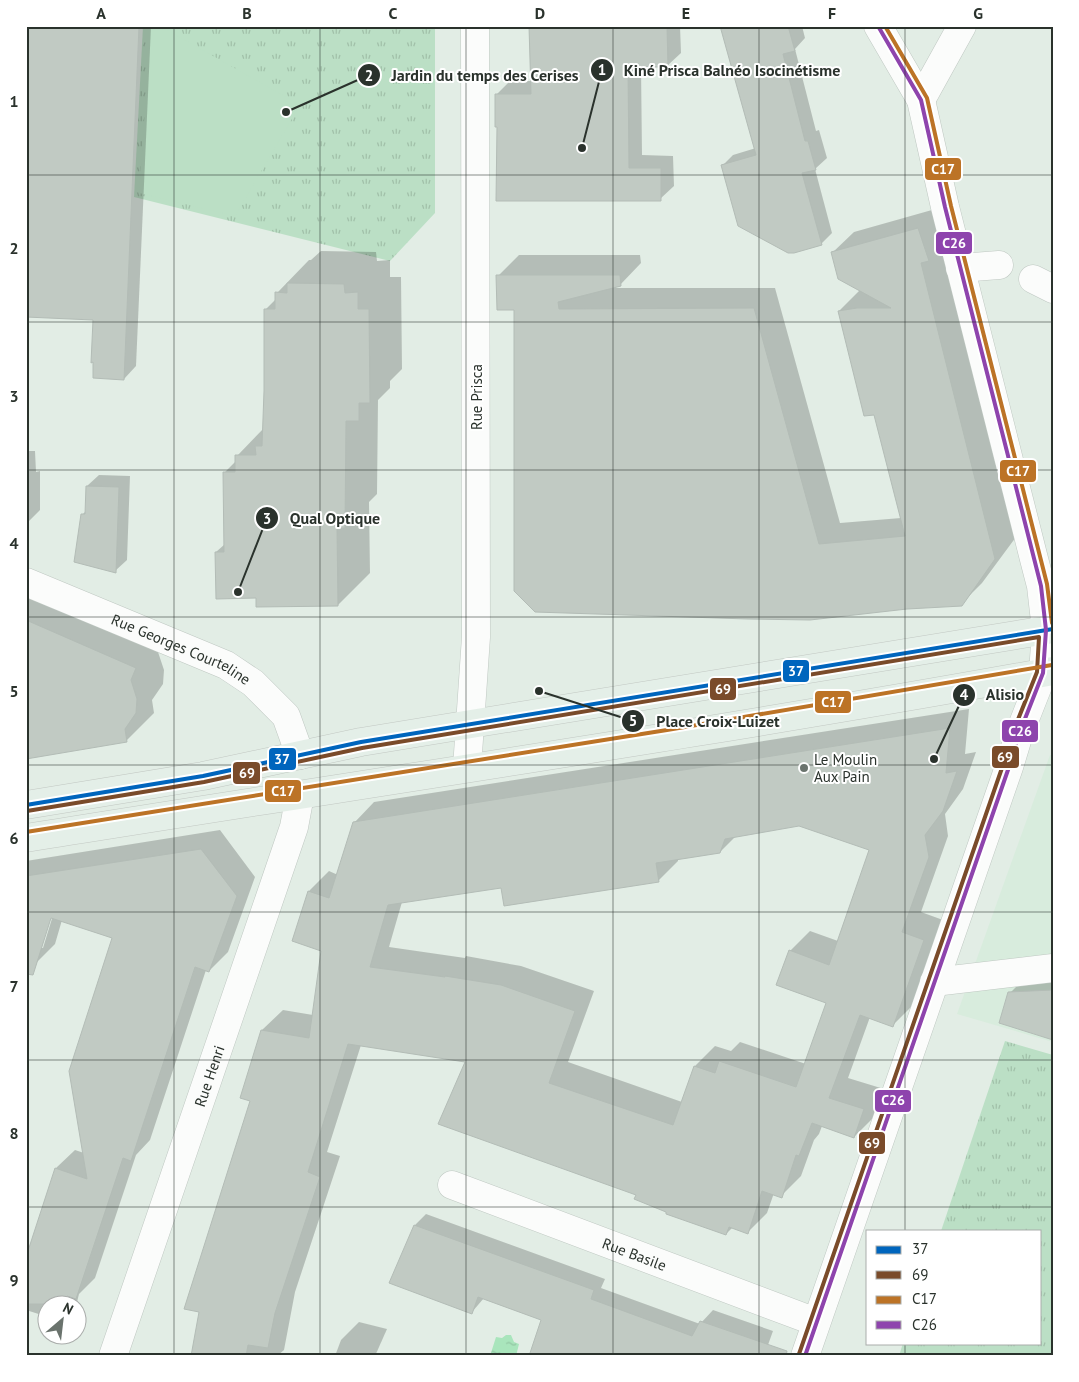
<svg xmlns="http://www.w3.org/2000/svg" width="1079" height="1382" viewBox="0 0 1079 1382" font-family="'PT Sans',sans-serif">
	<style>
		.built { fill: #d8ecdd }
		.grass { fill: url(#grass-tufts) }
		.pitch { fill: #bbdfc5 }
		.water { fill: url(#water-ripples) }
		.shadow { fill: #0003; fill-rule: evenodd }
		.building { fill: #c1cac3; stroke: #b3bcb6; fill-rule: evenodd }
		.lines { fill: none; stroke-linecap: round; stroke-linejoin: round }
		.minor-casing { stroke: #bfc8c2; stroke-width: 29 }
		.major-casing { stroke: #c2c8c3; stroke-width: 29 }
		.minor { stroke: #fbfcfb; stroke-width: 28 }
		.major { stroke: #e4efe8; stroke-width: 28 }
		.bus-1-casing { stroke: #fff; stroke-width: 8 }
		.bus-2-casing { stroke: #fff; stroke-width: 8 }
		.bus-3-casing { stroke: #fff; stroke-width: 8 }
		.bus-4-casing { stroke: #fff; stroke-width: 8 }
		.bus-1 { stroke: #0065bd; stroke-width: 4 }
		.bus-2 { stroke: #7a4b2a; stroke-width: 4 }
		.bus-3 { stroke: #bc7326; stroke-width: 4 }
		.bus-4 { stroke: #8e44ad; stroke-width: 4 }
		.grid { fill: none; stroke: #2a322c; stroke-width: 1; stroke-opacity: 0.55 }
		.poi-dot { fill: #6a736d; stroke: #fff; stroke-width: 2 }
		.labels { text-anchor: middle; dominant-baseline: central; stroke-width: 4; stroke-linejoin: round; paint-order: stroke }
		.street-label { font-size: 15px; fill: #2a322c; stroke: #fff }
		.poi-label { font-size: 15px; fill: #2a322c; stroke: #fff; text-anchor: start }
		.leader { fill: none; stroke: #2a322c; stroke-width: 2 }
		.callout-dot { fill: #2a322c; stroke: #fff; stroke-width: 2 }
		.mark-label { font-size: 15px; text-anchor: middle; font-weight: bold; fill: #fff }
		.callout-label { font-size: 16px; text-anchor: middle; font-weight: bold; fill: #2a322c; stroke: #fff; stroke-width: 4; stroke-linejoin: round; paint-order: stroke }
		.line-badge { stroke: #fff; stroke-width: 2 }
		.badge-label { font-size: 14px; text-anchor: middle; font-weight: bold; fill: #fff }
		.neatline { fill: none; stroke: #2a322c; stroke-width: 2 }
		.grid-label { font-size: 16px; text-anchor: middle; font-weight: bold; fill: #2a322c }
	</style>
	<defs>
		<pattern id="grass-tufts" width="24" height="20" patternUnits="userSpaceOnUse" patternTransform="scale(1.25)"><rect width="24" height="20" fill="#bbdfc5"/><path d="M3 7l-1-3M5 7V3M7 7l1-3M15 17l-1-3M17 17v-4M19 17l1-3" fill="none" stroke="#a1c0a9"/></pattern>
		<pattern id="water-ripples" width="26" height="14" patternUnits="userSpaceOnUse" patternTransform="scale(1.25)"><rect width="26" height="14" fill="#a9e5bc"/><path d="M2 4q2-2 4 0t4 0M15 11q2-2 4 0t4 0" fill="none" stroke="#92c5a2"/></pattern>
	</defs>
	<rect width="100%" height="100%" fill="#e2ede5"/>
	<path class="built" d="M1050,755H1053V1042L957,1014Z"/>
	<g class="grass">
		<path d="M143,26H435V213L390,261L134,197Z"/>
		<path d="M1005,1041L1053,1055V1356H899L903,1343H1040V1231H941Z"/>
	</g>
	<path class="pitch" d="M151,26H160L300,105L235,216L139,193Z"/>
	<path class="water" d="M506,1335H511L514,1342L519,1344L516,1356H490L496,1337L502,1338Z"/>
	<g class="shadow">
		<path d="M26,26H151L136,366L124,379L94,319Z"/>
		<path d="M530,26H680L681,53L667,66H641L642,155L673,156L674,186L660,199L498,126L497,94L510,81H532Z"/>
		<path d="M721,26H802L805,38L795,49L816,131L819,130L827,158L815,169L832,233L821,244L722,166L733,155L756,148Z"/>
		<path d="M939,208L1016,537L982,583L961,604L907,608L810,619L515,309L498,276L519,255H640L641,263L620,285L610,288H775L840,523L901,518L875,413L839,311L860,290L832,253L854,232Z"/>
		<path d="M321,251L376,252L377,261L390,260V277H401L402,369L390,381V388L378,400L377,494L369,502L370,573L338,605L257,597L216,552L225,544V472L236,461L237,456L264,428L265,310L277,298V293L309,260H311Z"/>
		<path d="M26,451H35L36,472L40,471V510L26,524Z"/>
		<path d="M99,475L130,476L127,560L115,571L82,515L86,511L87,486Z"/>
		<path d="M26,581L158,652L164,670L163,684L152,700L154,713L126,741L26,758Z"/>
		<path d="M969,709L965,754L976,752L963,789L945,814L948,836L921,912L943,920L913,1005L893,1025L870,1017L848,1078L884,1089L874,1117L854,1137L822,1126L819,1134L814,1140L801,1176L781,1196L774,1193L767,1213L747,1233L733,1227L726,1234L668,1212L637,1195L466,1061L361,1045L327,1152L340,1156L295,1292L284,1350L277,1356H192L252,1101L262,1030L283,1010L313,1015L323,951L309,891L329,871L338,875L354,823L374,802ZM799,824L871,850L838,941L810,931L790,951L827,1002L806,1064L740,1042L731,1051L715,1046L695,1066L682,1102L568,1062L594,991L521,966L466,956L465,958L389,947L402,902L502,886L658,881L678,861V859L720,852L736,836Z"/>
		<path d="M220,830L255,877L228,952L209,971L206,970L150,1140L136,1155L95,1278L79,1294L77,1302L74,1304H48V1317L26,1310V1260L56,1168L75,1150L84,1153L114,937L62,920L55,944L36,963L26,964V861ZM52,912H54L43,948H40Z"/>
		<path d="M1053,975V1039L1010,993L1027,976Z"/>
		<path d="M426,1214L605,1279L601,1288L700,1324L713,1310L773,1331L764,1356L543,1320L484,1298L472,1312L415,1225Z"/>
		<path d="M359,1322L387,1329L375,1356H335L341,1340Z"/>
	</g>
	<g class="building">
		<path d="M26,26H139L124,380L93,378V362L91,363L93,320L26,317Z"/>
		<path d="M529,26H667L668,67H628L629,168H661V201H496L497,127H495V94H531Z"/>
		<path d="M720,26H788L795,51L783,54L805,141H808L816,170L802,173L822,245L794,253H788L738,226L721,165L756,155Z"/>
		<path d="M918,228L929,261L921,263L995,559L962,606L907,609L810,620L748,619L535,612L514,591V310H497L496,275H620L621,286L558,302L559,309L754,308L819,544L905,536L874,415L864,416L838,311L857,308H891L838,279L831,252Z"/>
		<path d="M287,283L344,284L345,293L358,292V309H369L370,403H359V421H346L345,528H337L338,606L256,607V598L216,599L215,552H224L223,472H235V455H256L255,446H262L264,391V309H275V292L287,293Z"/>
		<path d="M86,486L119,487L116,573L74,562L81,514H85Z"/>
		<path d="M26,620L136,668L131,680L137,699L136,713L125,729L127,742L26,759Z"/>
		<path d="M950,728L946,773L957,771L943,811L925,835L929,857L902,932L924,940L893,1027L860,1015L829,1098L864,1109L854,1138L812,1123L799,1156L796,1155L782,1198L762,1191L748,1234L729,1227L726,1235L666,1214V1212L634,1199L636,1195L438,1124L465,1062L348,1044L308,1172L320,1177L275,1313L268,1348L248,1345L246,1356H191L199,1312L184,1309L250,1101L240,1098L261,1030L309,1038L321,951L292,941L308,891L329,898L353,822ZM799,826L869,850L829,965L789,950L776,985L826,1003L796,1087L719,1061L715,1073L694,1066L673,1125L549,1083L575,1011L501,985L445,976V977L370,967L388,905L501,888L504,906L659,882L656,863L720,853L725,839Z"/>
		<path d="M201,849L237,896L209,972L195,967L131,1161L123,1158L76,1299L67,1296L64,1304H26V1257L55,1168L87,1179L69,1071L112,938L51,918L33,975L26,974V876Z"/>
		<path d="M1053,990V1040L999,1023L1008,992Z"/>
		<path d="M414,1225L594,1290L591,1299L692,1336L700,1321L787,1351L786,1356H529L541,1320L478,1297L472,1314L389,1283Z"/>
	</g>
	<g class="lines">
		<defs>
			<g id="minor">
				<path d="M921,100L962,26"/>
				<path d="M960,268L999,265"/>
				<path d="M1033,279L1053,289"/>
				<path id="s1" d="M26,582L226,665L253,683L286,716L300,755"/>
				<path d="M467,768L476,637L475,26"/>
				<path d="M934,982L1053,968"/>
				<path id="s2" d="M452,1185L816,1322"/>
				<path id="s3" d="M113,1356L294,827L300,795"/>
				<path d="M805,1356L1009,767L1019,734L1043,673L1046,630L1041,586L1034,559L945,207L921,100L878,26"/>
			</g>
			<g id="major">
				<path d="M26,805L203,776L361,742L1053,629"/>
				<path d="M26,838C368,783 712,733 1053,671"/>
			</g>
		</defs>
		<use href="#minor" class="minor-casing"/>
		<use href="#major" class="major-casing"/>
		<use href="#minor" class="minor"/>
		<use href="#major" class="major"/>
		<defs>
			<path id="bus-1" d="M26,805L203,776L361,742L1053,629"/>
			<path id="bus-2" d="M27,811L204,782L362,748L1039,637L1037,672L1013,732L1003,765L799,1354"/>
			<g id="bus-3">
				<path d="M885,26L927,98L951,206L1047,584L1052,623"/>
				<path d="M26,832L667,730L1052,665"/>
			</g>
			<path id="bus-4" d="M805,1356L1009,767L1019,734L1043,673L1046,630L1041,586L945,207L921,100L878,26"/>
		</defs>
		<use href="#bus-1" class="bus-1-casing"/>
		<use href="#bus-2" class="bus-2-casing"/>
		<use href="#bus-3" class="bus-3-casing"/>
		<use href="#bus-4" class="bus-4-casing"/>
		<use href="#bus-1" class="bus-1"/>
		<use href="#bus-2" class="bus-2"/>
		<use href="#bus-3" class="bus-3"/>
		<use href="#bus-4" class="bus-4"/>
	</g>
	<path class="grid" d="M174,26V1356M320,26V1356M466,26V1356M613,26V1356M759,26V1356M905,26V1231M26,175H1053M26,322H1053M26,470H1053M26,617H1053M26,765H1053M26,912H1053M26,1060H1053M26,1207H1053M905,1343V1356"/>
	<circle class="poi-dot" cx="804" cy="768" r="5"/>
	<g class="labels">
		<g class="street-label">
			<text transform="translate(476 397) rotate(-90)">Rue Prisca</text>
			<text stroke="none"><textPath href="#s1" startOffset="169">Rue Georges Courteline</textPath></text>
			<text stroke="none"><textPath href="#s3" startOffset="296">Rue Henri</textPath></text>
			<text stroke="none"><textPath href="#s2" startOffset="195">Rue Basile</textPath></text>
		</g>
		<g class="poi-label">
			<text x="814" y="759">Le Moulin<tspan x="814" dy="17">Aux Pain</tspan></text>
		</g>
	</g>
	<path class="leader" d="M582 148L602 70M286 112L369 75M238 592L267 518M934 759L964 695M539 691L633 721"/>
	<g class="callout-dot">
		<circle cx="582" cy="148" r="5"/>
		<circle cx="286" cy="112" r="5"/>
		<circle cx="238" cy="592" r="5"/>
		<circle cx="934" cy="759" r="5"/>
		<circle cx="539" cy="691" r="5"/>
		<circle cx="602" cy="70" r="12"/>
		<circle cx="369" cy="75" r="12"/>
		<circle cx="267" cy="518" r="12"/>
		<circle cx="964" cy="695" r="12"/>
		<circle cx="633" cy="721" r="12"/>
	</g>
	<g class="mark-label">
		<text x="602" y="75">1</text>
		<text x="369" y="81">2</text>
		<text x="267" y="524">3</text>
		<text x="964" y="700">4</text>
		<text x="633" y="726">5</text>
	</g>
	<g class="callout-label">
		<text x="732" y="76">Kiné Prisca Balnéo Isocinétisme</text>
		<text x="485" y="81">Jardin du temps des Cerises</text>
		<text x="335" y="524">Qual Optique</text>
		<text x="1005" y="700">Alisio</text>
		<text x="718" y="727">Place Croix-Luizet</text>
	</g>
	<g class="line-badge">
		<rect x="924" y="157" width="38" height="24" rx="5" fill="#bc7326"/>
		<rect x="935" y="231" width="38" height="24" rx="5" fill="#8e44ad"/>
		<rect x="999" y="459" width="38" height="24" rx="5" fill="#bc7326"/>
		<rect x="782" y="659" width="28" height="24" rx="5" fill="#0065bd"/>
		<rect x="709" y="677" width="28" height="24" rx="5" fill="#7a4b2a"/>
		<rect x="814" y="690" width="38" height="24" rx="5" fill="#bc7326"/>
		<rect x="1001" y="719" width="38" height="24" rx="5" fill="#8e44ad"/>
		<rect x="991" y="745" width="29" height="24" rx="5" fill="#7a4b2a"/>
		<rect x="268" y="747" width="29" height="24" rx="5" fill="#0065bd"/>
		<rect x="232" y="761" width="29" height="24" rx="5" fill="#7a4b2a"/>
		<rect x="264" y="779" width="38" height="24" rx="5" fill="#bc7326"/>
		<rect x="874" y="1089" width="38" height="24" rx="5" fill="#8e44ad"/>
		<rect x="858" y="1131" width="28" height="24" rx="5" fill="#7a4b2a"/>
	</g>
	<g class="badge-label">
		<text x="943" y="174">C17</text>
		<text x="954" y="248">C26</text>
		<text x="1018" y="476">C17</text>
		<text x="796" y="676">37</text>
		<text x="723" y="694">69</text>
		<text x="833" y="707">C17</text>
		<text x="1020" y="736">C26</text>
		<text x="1005" y="762">69</text>
		<text x="282" y="764">37</text>
		<text x="247" y="778">69</text>
		<text x="283" y="796">C17</text>
		<text x="893" y="1105">C26</text>
		<text x="872" y="1148">69</text>
	</g>
	<rect width="1079" height="1382" fill="none" stroke="#ffffff" stroke-width="55"/>
	<rect x="866" y="1230" width="175" height="115" fill="#ffffff" stroke="#aaadab"/>
	<rect x="876" y="1246" width="25" height="8" fill="#0065bd" stroke="#aaadab"/>
	<text x="912" y="1254" font-size="15" fill="#2a322c">37</text>
	<rect x="876" y="1271" width="25" height="8" fill="#7a4b2a" stroke="#aaadab"/>
	<text x="912" y="1280" font-size="15" fill="#2a322c">69</text>
	<rect x="876" y="1296" width="25" height="8" fill="#bc7326" stroke="#aaadab"/>
	<text x="912" y="1304" font-size="15" fill="#2a322c">C17</text>
	<rect x="876" y="1321" width="25" height="8" fill="#8e44ad" stroke="#aaadab"/>
	<text x="912" y="1330" font-size="15" fill="#2a322c">C26</text>
	<g transform="translate(62 1320) rotate(28)"><circle r="24" fill="#ffffff" stroke="#aaadab"/>
	<path d="M0-4L9 19L0 12L-9 19Z" fill="#6a736d"/>
	<text y="-8" font-size="14" font-weight="bold" text-anchor="middle" fill="#2a322c">N</text>
	</g>
	<rect x="28" y="28" width="1024" height="1326" class="neatline"/>
	<g class="grid-label">
		<text x="101" y="19">A</text>
		<text x="247" y="19">B</text>
		<text x="393" y="19">C</text>
		<text x="540" y="19">D</text>
		<text x="686" y="19">E</text>
		<text x="832" y="19">F</text>
		<text x="978" y="19">G</text>
		<text x="14" y="107">1</text>
		<text x="14" y="254">2</text>
		<text x="14" y="402">3</text>
		<text x="14" y="549">4</text>
		<text x="14" y="697">5</text>
		<text x="14" y="844">6</text>
		<text x="14" y="992">7</text>
		<text x="14" y="1139">8</text>
		<text x="14" y="1286">9</text>
	</g>
</svg>
